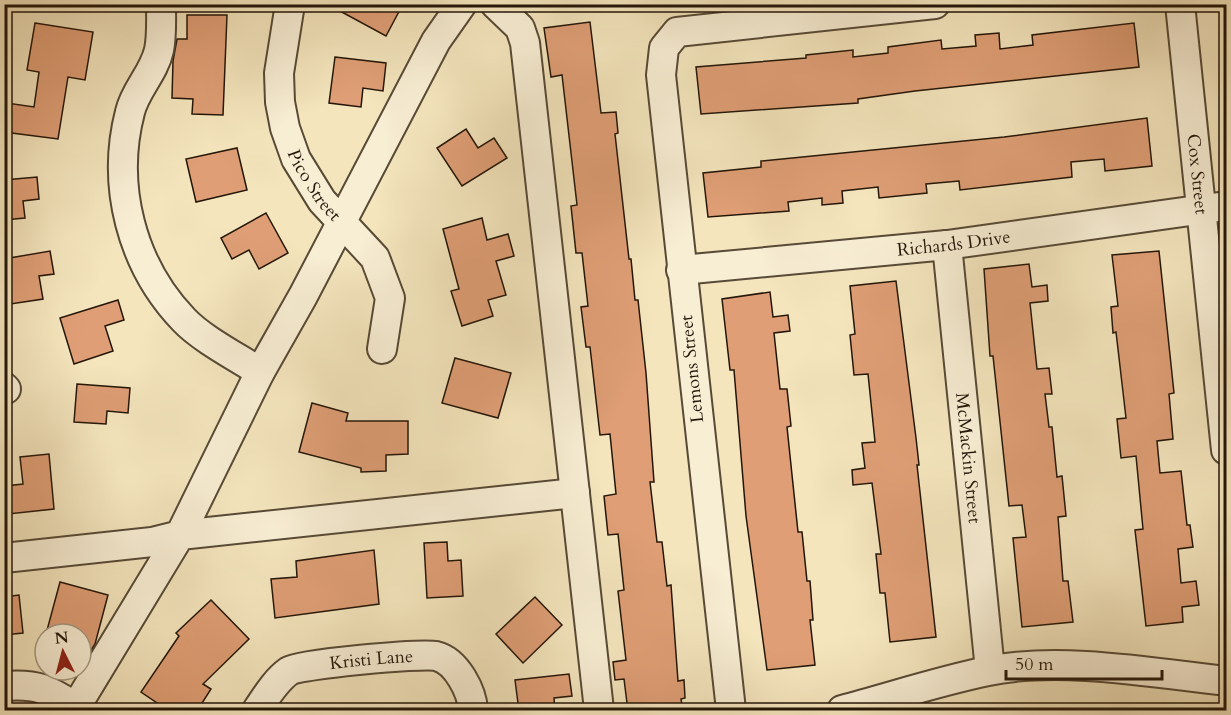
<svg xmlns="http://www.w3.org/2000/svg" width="1231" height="715" viewBox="0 0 1231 715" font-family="Cardo,serif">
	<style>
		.building { fill: #df9e75; stroke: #231609; stroke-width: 1.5 }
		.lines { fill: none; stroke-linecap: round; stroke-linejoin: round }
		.minor-casing { stroke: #574a36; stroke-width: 32 }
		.minor { stroke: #f8eed4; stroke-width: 28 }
		.labels { text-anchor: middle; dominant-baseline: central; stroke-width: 4.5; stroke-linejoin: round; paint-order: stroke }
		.street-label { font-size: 18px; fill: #231609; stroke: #f8eed4 }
	</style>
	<rect width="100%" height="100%" fill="#f4e5bd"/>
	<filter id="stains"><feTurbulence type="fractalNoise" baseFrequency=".00333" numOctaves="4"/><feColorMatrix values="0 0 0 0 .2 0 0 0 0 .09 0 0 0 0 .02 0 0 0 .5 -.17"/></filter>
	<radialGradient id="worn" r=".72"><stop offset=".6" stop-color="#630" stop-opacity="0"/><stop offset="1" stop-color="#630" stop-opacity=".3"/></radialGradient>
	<g class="building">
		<path d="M327,4H403L386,36Z"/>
		<path d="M187,15H227L223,115L192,114L193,99L172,98L173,61L177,39H187Z"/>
		<path d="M590,22L601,113L616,112L618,133L615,134L629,259H631L635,300H638L646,373L654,482H650L657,542H662L667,586L671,585L678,681L684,680L685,698L681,699L682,705L674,706L675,711H628L624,679L615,680L613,662L626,660L618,591L624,590L618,534L608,535L604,496L616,494L610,434L600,435L590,347H586L581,307L588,306L582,253H576L571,206L577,205L562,75L551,77L544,28Z"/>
		<path d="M35,23L93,32L85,80L68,77L58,139L4,132L7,103L34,107L39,72L27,70Z"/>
		<path d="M1134,23L1139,67L915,91L858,99V103L701,114L696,67L806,58V55L853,50V57L888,53V47L941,40L942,49L976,46L975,35L999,33L1000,49L1033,45L1032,35Z"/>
		<path d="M335,57L386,63L383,91L363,88L361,107L329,103Z"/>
		<path d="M1147,118L1152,166L1105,171L1104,159L1071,162L1072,177L960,190L959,181L926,184L927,193L879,198L878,187L842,191L843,203L822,205V198L788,202L789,211L708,217L703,173L761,167V161L1004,137Z"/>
		<path d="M466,129L478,148L494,138L507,158L462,186L437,148Z"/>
		<path d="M237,148L247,190L196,202L186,159Z"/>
		<path d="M37,177L39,199L23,201L25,218L4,220V180Z"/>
		<path d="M266,213L288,253L259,269L249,250L232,259L221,238Z"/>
		<path d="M482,218L487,240L508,234L514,256L496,261L506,295L488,300L493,316L462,326L451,291L459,289L443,229Z"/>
		<path d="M50,251L54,274L39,276L43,299L4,305V259Z"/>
		<path d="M1159,251L1174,393L1169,394L1173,439L1157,441L1160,473L1181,471L1187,525H1190L1193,547L1178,549L1181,583L1196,581L1199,605L1182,607L1183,622L1146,626L1135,530L1143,529L1136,456L1121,458L1117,419L1126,418L1116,332L1113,333L1111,307L1118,306L1112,255Z"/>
		<path d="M1029,264L1032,287L1047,285L1048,301L1030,303L1037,369L1049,368L1052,394H1045L1049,427H1052L1057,477L1062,476L1066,516L1058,517L1063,581H1068L1073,622L1022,627L1013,538L1026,537L1022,505L1009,506L993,356H990L984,269Z"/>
		<path d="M896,281L916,438L919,465H917L936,637L890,642L885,593H880L876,554H881L872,483L853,485L852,470L865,468L862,443L875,442L868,374L854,375L850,335L855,334L850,286Z"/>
		<path d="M770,292L773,317L788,315L790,331L774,333L780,389H787L791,426L787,427L798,532H802L807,581H810L813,620H810L815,665L767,670L746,516L734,370H730L722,299Z"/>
		<path d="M118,300L124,320L105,326L113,351L74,364L60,318Z"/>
		<path d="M455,358L511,373L498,418L442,403Z"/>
		<path d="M77,384L130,388L128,413L107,411L106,424L74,422Z"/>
		<path d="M312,403L348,413L346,421H408V454L386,455V471L361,472V468L299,452Z"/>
		<path d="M49,454L54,509L8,514L5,486L23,484L20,457Z"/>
		<path d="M447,542L448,561L461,560L463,596L427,598L424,543Z"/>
		<path d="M374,550L379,604L275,618L271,579L297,577L296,561Z"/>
		<path d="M60,582L108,595L95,644L81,667V634H46Z"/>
		<path d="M19,595L23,633L4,635V597Z"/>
		<path d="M535,597L562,625L523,663L496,634Z"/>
		<path d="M211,600L249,639L203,684L211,689L197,711H169L141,692L179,636L176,633Z"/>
		<path d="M569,674L572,696L554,698L555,711H519L515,680Z"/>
	</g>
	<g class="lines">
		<defs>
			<g id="minor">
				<path d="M161,4C161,19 162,36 159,50C154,73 135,90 130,112C111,185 131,265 184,320C202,339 237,357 260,372"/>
				<path id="s1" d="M290,4L279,73L280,102L285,128L296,159L322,201L375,258L390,298L382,349"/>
				<path d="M495,4L520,28L525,43L599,710"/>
				<path id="s2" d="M1180,4L1226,450"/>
				<path id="s3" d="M947,245L990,670"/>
				<path id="s4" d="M681,270L947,245L1226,206"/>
				<path d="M4,387L6,389"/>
				<path d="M4,558L152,542L180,535L260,372L303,296L436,41L462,4"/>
				<path d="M4,686C41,683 50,691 80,710"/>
				<path d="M74,710L180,535L575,493"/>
				<path id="s5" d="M257,710C266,697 275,681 289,671C300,664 421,653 436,656C457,661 472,692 473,710"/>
				<path d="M731,710L661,75L664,48L677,32L935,4"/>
				<path d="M842,710C891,697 939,681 988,671C1059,656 1155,673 1226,681"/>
			</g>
		</defs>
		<use href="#minor" class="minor-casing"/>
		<use href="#minor" class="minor"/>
	</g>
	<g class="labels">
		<g class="street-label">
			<text stroke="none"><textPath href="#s2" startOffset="171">Cox Street</textPath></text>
			<text stroke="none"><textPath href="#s1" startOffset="190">Pico Street</textPath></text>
			<text stroke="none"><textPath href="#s4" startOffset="274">Richards Drive</textPath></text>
			<text transform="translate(692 369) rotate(-96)">Lemons Street</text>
			<text stroke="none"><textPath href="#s3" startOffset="214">McMackin Street</textPath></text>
			<text stroke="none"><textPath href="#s5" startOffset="134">Kristi Lane</textPath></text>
		</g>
	</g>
	<rect width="1231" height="715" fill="none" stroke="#f4e5bd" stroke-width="24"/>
	<rect x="6" y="6" width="1219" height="703" fill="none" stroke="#231609" stroke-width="3"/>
	<rect x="12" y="12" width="1207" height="691" fill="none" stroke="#231609" stroke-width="1.5"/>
	<g transform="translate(63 652) rotate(354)"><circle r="28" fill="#f8eed4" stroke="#a39883" stroke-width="1.5"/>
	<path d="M0-4.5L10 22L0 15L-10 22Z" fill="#8f2418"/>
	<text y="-9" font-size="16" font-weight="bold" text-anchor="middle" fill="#231609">N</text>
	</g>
	<path d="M1006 670v9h156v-9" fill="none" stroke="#231609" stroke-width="3"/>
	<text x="1015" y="670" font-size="18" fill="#231609" stroke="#f8eed4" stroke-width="4.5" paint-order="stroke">50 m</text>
	<rect width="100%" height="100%" filter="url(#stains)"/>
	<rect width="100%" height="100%" fill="url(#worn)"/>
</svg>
